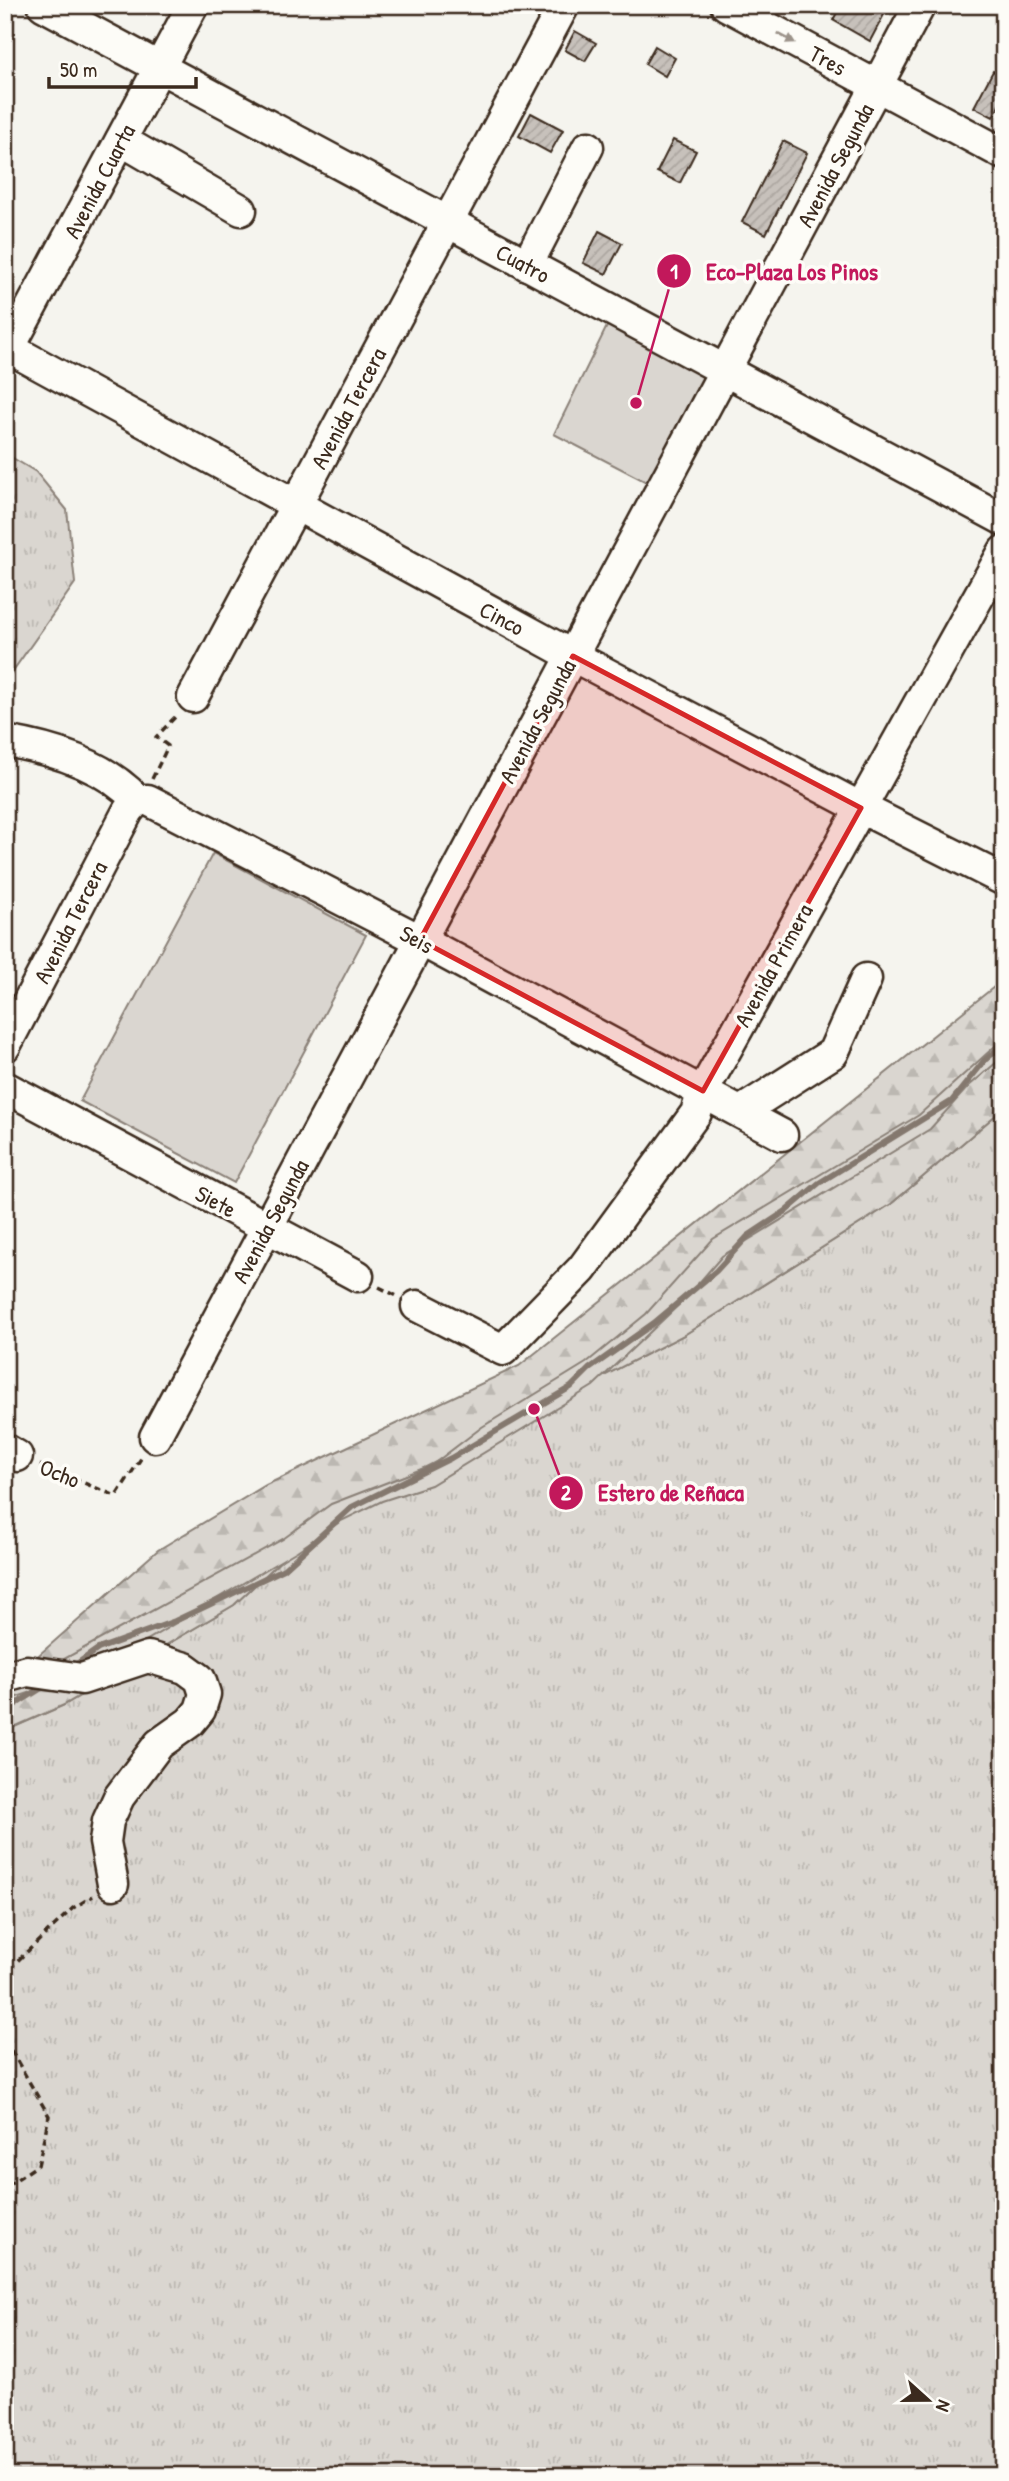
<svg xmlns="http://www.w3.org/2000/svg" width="1009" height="2481" viewBox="0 0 1009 2481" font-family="'Patrick Hand',sans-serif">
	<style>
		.grass { fill: url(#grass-tufts); stroke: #8a8077; stroke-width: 2 }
		.forest { fill: url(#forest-firs); stroke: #8a8077; stroke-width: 2 }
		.green { fill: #dad6d0; stroke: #8a8077; stroke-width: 2 }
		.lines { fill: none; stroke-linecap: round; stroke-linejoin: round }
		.stream { stroke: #84786e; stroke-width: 6 }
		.building { fill: url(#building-hatch); stroke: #3b2a1e; stroke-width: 2 }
		.minor-casing { stroke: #3b2a1e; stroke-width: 35 }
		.path { stroke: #3b2a1e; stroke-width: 3.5; stroke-dasharray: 7 5; stroke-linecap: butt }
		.minor { stroke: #fdfcf7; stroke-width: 30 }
		.oneway { fill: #9c938a }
		.marked { fill: #d62828; fill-opacity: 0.2; stroke: #d62828; stroke-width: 5; stroke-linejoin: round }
		.labels { text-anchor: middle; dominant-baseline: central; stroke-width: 7; stroke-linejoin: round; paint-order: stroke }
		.street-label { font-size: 23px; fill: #3b2a1e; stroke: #fdfcf7 }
		.leader { fill: none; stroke: #c2185b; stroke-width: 2.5 }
		.callout-dot { fill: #c2185b; stroke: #fdfcf7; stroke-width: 2.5 }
		.mark-label { font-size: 21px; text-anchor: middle; font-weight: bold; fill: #fff }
		.callout-label { font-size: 24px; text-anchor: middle; font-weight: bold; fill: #c2185b; stroke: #fdfcf7; stroke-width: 7; stroke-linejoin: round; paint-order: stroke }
	</style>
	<defs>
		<pattern id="grass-tufts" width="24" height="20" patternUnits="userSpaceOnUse" patternTransform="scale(1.75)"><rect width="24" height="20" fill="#dad6d0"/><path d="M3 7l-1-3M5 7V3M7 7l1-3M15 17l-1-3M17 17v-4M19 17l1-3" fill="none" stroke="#bcb8b2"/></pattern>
		<pattern id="forest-firs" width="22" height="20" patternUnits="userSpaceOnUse" patternTransform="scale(1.75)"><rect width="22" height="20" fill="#dad6d0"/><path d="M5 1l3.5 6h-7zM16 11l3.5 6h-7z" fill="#bcb8b2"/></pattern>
		<pattern id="building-hatch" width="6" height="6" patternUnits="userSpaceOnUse" patternTransform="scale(1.75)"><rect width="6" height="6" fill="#c7c1bb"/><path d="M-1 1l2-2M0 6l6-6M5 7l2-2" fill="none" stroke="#aca6a0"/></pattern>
	</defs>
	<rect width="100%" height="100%" fill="#f5f4ee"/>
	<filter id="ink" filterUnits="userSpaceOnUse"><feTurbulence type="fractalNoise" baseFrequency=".0143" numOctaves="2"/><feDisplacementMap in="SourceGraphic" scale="14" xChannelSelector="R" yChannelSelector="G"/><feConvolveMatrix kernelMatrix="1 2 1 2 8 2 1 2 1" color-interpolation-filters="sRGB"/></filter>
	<g filter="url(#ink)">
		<g class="grass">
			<path d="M6,454L36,472L67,510L75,583L5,682Z"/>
			<path d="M1004,1108V2476H5V1731L64,1705L234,1605L326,1518L684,1335L891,1204Z"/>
		</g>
		<path class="forest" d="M1004,979V1108L891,1204L684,1335L326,1518L234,1605L64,1705L5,1731V1677L23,1669L158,1550L266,1485L519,1366Z"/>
		<g class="green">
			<path d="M612,316L719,372L656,487L554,434Z"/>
			<path d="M213,853L366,935L234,1183L80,1101Z"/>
			<path d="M1004,1038V1056L969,1086L930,1129L722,1256L685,1299L593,1386L431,1485L382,1501L341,1521L297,1551L95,1671L5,1701V1682L46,1669L283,1539L331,1504L432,1465L482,1427L586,1363L646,1314L713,1239L919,1115Z"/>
		</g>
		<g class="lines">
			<g class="stream">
				<path d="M71,1668L98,1649L175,1621L284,1569L352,1507L451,1458L571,1387L589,1369L654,1323L716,1271L748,1236L786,1211L819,1183L952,1101L985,1060L1004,1044"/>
				<path d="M5,1711L48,1684"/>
			</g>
		</g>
		<g class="building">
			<path d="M841,5H889L870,41L833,20Z"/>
			<path d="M575,31L596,43L585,61L565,50Z"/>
			<path d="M655,46L675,58L665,76L645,64Z"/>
			<path d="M993,71L1004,76V97L993,117L974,107Z"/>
			<path d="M531,113L563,130L550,153L519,136Z"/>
			<path d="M673,140L696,151L680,183L657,172Z"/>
			<path d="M783,141L807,153L766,234L742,222Z"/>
			<path d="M599,231L622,243L606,274L583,263Z"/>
		</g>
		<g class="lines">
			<defs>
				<g id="minor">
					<path d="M43,5L1004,520"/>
					<path d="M726,5L1004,154"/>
					<path d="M121,140L241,210"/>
					<path d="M527,265L588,147"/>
					<path d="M5,346L573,656L861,808L1004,880"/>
					<path d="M5,356L193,5"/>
					<path d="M193,697L564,5"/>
					<path d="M5,741C52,749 104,764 137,800H148L420,940L782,1135"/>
					<path d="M5,1046L128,811L137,800"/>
					<path d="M5,1087L358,1276"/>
					<path d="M742,1111L833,1053L866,979"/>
					<path d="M417,1306L503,1350L582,1269L696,1113L703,1091L1004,551"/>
					<path d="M155,1437L920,5"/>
					<path d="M5,1449L17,1456"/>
					<path d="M5,1677L27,1671L82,1679L148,1657L185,1668L200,1679L205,1694L200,1710L190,1722L159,1744L119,1797L108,1821L105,1842L113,1884"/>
				</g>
			</defs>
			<use href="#minor" class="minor-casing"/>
			<g class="path">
				<path d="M152,779L168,746L156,737L178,714"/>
				<path d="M379,1287L397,1296"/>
				<path d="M40,1465L116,1496L142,1457"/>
				<path d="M5,1980L10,1968L73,1908L93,1896"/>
				<path d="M5,2040L49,2116L38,2165L5,2187"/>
			</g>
			<use href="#minor" class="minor"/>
		</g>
		<defs><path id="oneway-solid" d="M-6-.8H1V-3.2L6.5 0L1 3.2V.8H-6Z" transform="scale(1.75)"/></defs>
		<use class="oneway" href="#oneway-solid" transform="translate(786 38) rotate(28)"/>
	</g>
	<path class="marked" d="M573,656L861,808L703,1091L420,940Z"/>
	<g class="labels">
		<g class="street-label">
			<text transform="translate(828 60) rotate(28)">Tres</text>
			<text transform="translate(835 165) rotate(-62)">Avenida Segunda</text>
			<text transform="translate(99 181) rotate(-62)">Avenida Cuarta</text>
			<text transform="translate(523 263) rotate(28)">Cuatro</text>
			<text transform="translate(348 408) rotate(-62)">Avenida Tercera</text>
			<text transform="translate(502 618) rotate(28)">Cinco</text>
			<text transform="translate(537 721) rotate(-62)">Avenida Segunda</text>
			<text transform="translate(70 922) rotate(-63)">Avenida Tercera</text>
			<text transform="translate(417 939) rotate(28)">Seis</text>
			<text transform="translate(773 965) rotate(-61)">Avenida Primera</text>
			<text transform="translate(216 1201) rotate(28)">Siete</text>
			<text transform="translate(270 1221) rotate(-62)">Avenida Segunda</text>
			<text transform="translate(60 1473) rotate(22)">Ocho</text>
		</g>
	</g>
	<path class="leader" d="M636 403L674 271M534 1409L566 1493"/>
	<g class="callout-dot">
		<circle cx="636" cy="403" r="7"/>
		<circle cx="534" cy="1409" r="7"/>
		<circle cx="674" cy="271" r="18"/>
		<circle cx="566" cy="1493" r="18"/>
	</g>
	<g class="mark-label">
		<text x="674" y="279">1</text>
		<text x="566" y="1500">2</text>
	</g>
	<g class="callout-label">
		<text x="792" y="280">Eco-Plaza Los Pinos</text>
		<text x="671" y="1501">Estero de Reñaca</text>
	</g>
	<rect width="1009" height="2481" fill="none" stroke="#fdfcf7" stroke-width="28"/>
	<rect x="14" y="14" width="981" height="2453" fill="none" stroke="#3b2a1e" stroke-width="2.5" filter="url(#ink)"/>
	<g transform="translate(928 2400) rotate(111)" stroke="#fdfcf7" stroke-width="5" paint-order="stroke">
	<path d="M0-5L12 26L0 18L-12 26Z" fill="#3b2a1e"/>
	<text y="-10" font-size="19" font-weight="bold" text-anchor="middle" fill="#3b2a1e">N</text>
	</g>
	<path d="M49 77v10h147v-10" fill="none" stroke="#3b2a1e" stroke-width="3.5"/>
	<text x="60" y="77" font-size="21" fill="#3b2a1e" stroke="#fdfcf7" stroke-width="5" paint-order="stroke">50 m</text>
</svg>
